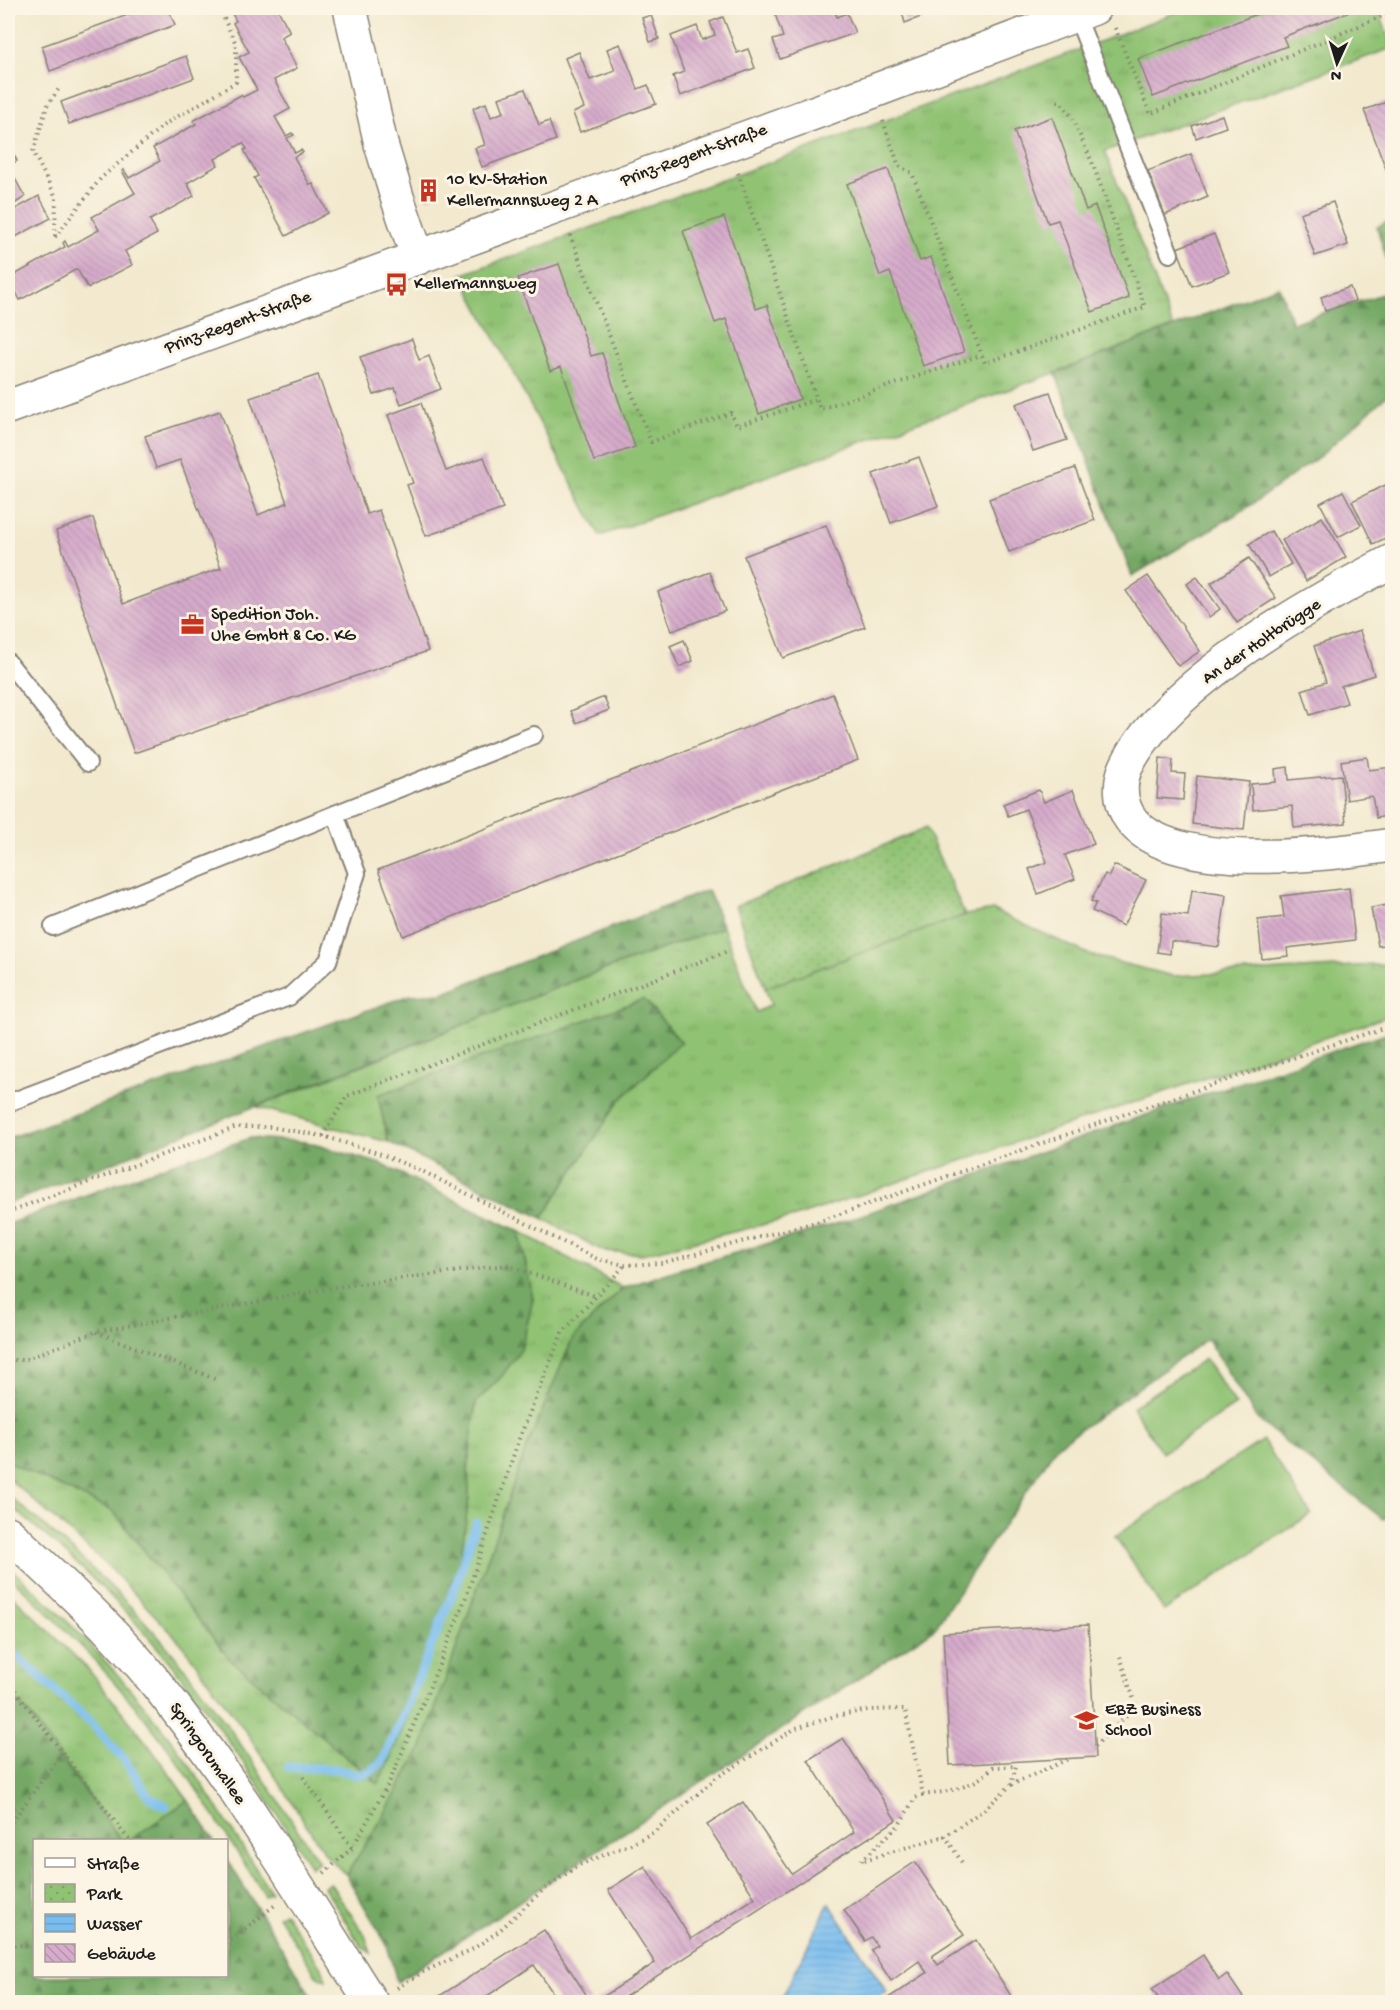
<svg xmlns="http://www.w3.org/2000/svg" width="1400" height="2010" viewBox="0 0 1400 2010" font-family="'Gochi Hand',sans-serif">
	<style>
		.grass { fill: url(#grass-tufts); stroke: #566f48; stroke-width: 1.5 }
		.forest { fill: url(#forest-firs); stroke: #486240; stroke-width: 1.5 }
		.park { fill: url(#park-dots); stroke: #566f48; stroke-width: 1.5 }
		.pitch { fill: #90c273; stroke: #566f48; stroke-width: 1.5 }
		.water { fill: url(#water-rules); stroke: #4a6c86; stroke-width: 1.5 }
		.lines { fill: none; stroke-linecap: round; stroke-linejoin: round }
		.stream { stroke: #79bdef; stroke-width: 9 }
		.building { fill: url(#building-back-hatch) }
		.service-casing { stroke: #878275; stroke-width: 20 }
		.minor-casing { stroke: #878275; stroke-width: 36 }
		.path { stroke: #878275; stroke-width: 4; stroke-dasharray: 1.5 4.5; stroke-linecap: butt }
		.service { stroke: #fff; stroke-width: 16 }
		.minor { stroke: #fff; stroke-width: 33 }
		.labels { text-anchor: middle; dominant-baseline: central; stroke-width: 6; stroke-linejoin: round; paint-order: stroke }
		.street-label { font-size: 18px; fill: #1c1c1c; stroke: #fcf5e5 }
		.poi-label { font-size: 18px; fill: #1c1c1c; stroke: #fcf5e5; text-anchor: start }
	</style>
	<defs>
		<pattern id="grass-tufts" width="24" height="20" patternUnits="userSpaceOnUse" patternTransform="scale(1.5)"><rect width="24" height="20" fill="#90c273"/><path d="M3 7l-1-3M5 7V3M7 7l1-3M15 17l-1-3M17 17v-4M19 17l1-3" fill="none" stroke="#7ca663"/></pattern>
		<pattern id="forest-firs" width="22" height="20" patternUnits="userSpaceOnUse" patternTransform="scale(1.5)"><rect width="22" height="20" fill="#74a865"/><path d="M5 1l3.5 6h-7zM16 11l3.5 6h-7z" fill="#5e8852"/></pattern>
		<pattern id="park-dots" width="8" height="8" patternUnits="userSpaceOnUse" patternTransform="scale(1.5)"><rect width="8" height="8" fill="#90c273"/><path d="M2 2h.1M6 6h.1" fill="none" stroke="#7ca663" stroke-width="1.8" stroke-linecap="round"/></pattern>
		<pattern id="water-rules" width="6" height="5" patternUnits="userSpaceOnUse" patternTransform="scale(1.5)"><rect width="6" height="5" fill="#79bdef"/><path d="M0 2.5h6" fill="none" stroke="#68a2cc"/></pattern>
		<pattern id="building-back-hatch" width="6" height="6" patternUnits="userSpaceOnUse" patternTransform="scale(1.5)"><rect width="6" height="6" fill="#d6abcb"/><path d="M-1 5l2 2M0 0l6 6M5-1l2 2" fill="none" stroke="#b793ae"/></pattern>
	</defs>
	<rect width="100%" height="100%" fill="#fcf5e5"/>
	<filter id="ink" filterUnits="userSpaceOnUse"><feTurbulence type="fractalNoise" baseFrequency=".0167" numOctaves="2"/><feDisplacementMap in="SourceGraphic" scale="12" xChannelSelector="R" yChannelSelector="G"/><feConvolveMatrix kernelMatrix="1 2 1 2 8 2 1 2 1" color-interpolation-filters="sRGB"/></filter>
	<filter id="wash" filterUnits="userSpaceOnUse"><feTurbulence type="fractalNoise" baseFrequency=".008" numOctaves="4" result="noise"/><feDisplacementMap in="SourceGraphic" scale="24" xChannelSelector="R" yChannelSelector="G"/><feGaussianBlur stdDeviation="1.35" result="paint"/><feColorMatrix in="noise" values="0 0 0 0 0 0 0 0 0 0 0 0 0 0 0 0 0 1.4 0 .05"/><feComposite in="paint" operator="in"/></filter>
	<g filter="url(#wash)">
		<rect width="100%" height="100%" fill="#f2e9ce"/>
		<g class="grass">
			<path d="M1187,8H1378L1392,48L1105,151L1173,327L1055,373L600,536L461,275L1078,50Z"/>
			<path d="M993,910L1090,955L1173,976L1392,964V1015L795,1217L642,1254L603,1251L542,1218L619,1101L681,1042L665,1026L378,1095L388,1142L257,1107L581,978L723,927L756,1012L771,1005L765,988L965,915Z"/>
			<path d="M519,1231L623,1288L573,1338L525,1451L422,1747L380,1822L346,1875L326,1855L249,1736L181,1643L108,1566L8,1478V1462L113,1511L229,1658L469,1498L468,1465L476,1402L501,1377L521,1349L533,1299Z"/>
			<path d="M8,1495C65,1542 121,1592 169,1649C225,1716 271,1790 319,1862L311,1867C264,1794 218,1720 162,1653C117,1598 63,1549 8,1504Z"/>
			<path d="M8,1566C65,1616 118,1671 165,1732C204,1782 236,1839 271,1892L265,1896C230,1842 197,1786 158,1735C113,1677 62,1624 8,1575Z"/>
			<path d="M8,1591L88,1669L150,1747L188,1800L130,1840H121L27,1711L8,1694Z"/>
			<path d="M330,1883L365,1935L371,1953L361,1946L324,1887Z"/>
			<path d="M284,1912L323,1970L326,1980L316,1975L278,1916Z"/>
		</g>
		<g class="forest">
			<path d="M1392,219V277L1377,227Z"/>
			<path d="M1279,286L1292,323L1392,291V391L1320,456L1245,509L1132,576L1055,373Z"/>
			<path d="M708,890L723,927L581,978L8,1204V1138L410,995L442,993Z"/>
			<path d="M644,999L681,1042L619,1101L542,1218L388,1142L378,1095Z"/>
			<path d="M1392,1031V1517L1383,1519L1257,1419L1207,1339L1057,1446L934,1629L397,1982L387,1945L346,1875L380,1822L422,1747L525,1451L573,1338L623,1288L676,1270L839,1223L1177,1104Z"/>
			<path d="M251,1138L307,1142L381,1164L519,1231L533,1299L521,1350L501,1377L476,1402L468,1465L469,1498L458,1579L393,1755L378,1784L229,1658L113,1511L8,1462V1224L164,1166Z"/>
			<path d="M8,1694L27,1711L121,1840H34V1976H226L227,1859L315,2002H8Z"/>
			<path d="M188,1800L214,1840H130Z"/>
		</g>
		<path class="park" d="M926,828L965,915L765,988L735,906Z"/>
		<g class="pitch">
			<path d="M1205,1359L1236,1405L1162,1453L1132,1407Z"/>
			<path d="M1263,1440L1311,1514L1164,1611L1115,1536Z"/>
		</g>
		<path class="water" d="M829,1903L887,1992L870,2002H777L783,1996Z"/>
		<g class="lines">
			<g class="stream">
				<path d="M8,1648L89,1721L124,1759L149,1797L166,1806"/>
				<path d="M288,1767L336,1769L357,1775L370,1772L382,1762L401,1721L456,1585L476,1523"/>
			</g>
		</g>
		<g id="blocks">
			<g class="building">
				<path d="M147,8H168L175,25L50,71L42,46Z"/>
				<path d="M229,8H277L290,32L281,37L297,68L274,80L290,109L275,117L286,136L292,133L294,135L287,138L295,153L301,150L303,152L294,157L310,185L313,184L328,213L286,236L254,178L258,176L244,150L247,149L243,143L215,159L218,165L187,183L194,196L150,220L157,234L125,251L132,265L88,288L77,269L20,300L9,278L65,247L63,243L65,241L68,247L99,230L92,217L135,193L122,171L124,170L129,178L160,161L153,148L196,124L193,121L241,95L243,97L257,90L239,57L249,52L233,23L236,21Z"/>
				<path d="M773,8H834L837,17L847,13L855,33L780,59L773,40L783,37Z"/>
				<path d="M901,8H954L941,13L939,10L905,23Z"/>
				<path d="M1273,8H1359L1283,37L1287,46L1153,97L1138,59Z"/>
				<path d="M651,15L659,39L650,42L642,18Z"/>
				<path d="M723,17L737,53L748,49L755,68L680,96L673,76L684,72L671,36L697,26L702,40L715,35L710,22Z"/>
				<path d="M620,44L638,89L648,85L656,104L580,132L573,113L584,108L565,58L579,52L590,80L615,71L607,49Z"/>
				<path d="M186,56L194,78L69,124L61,102Z"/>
				<path d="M525,89L539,125L549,121L556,140L482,167L475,148L485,145L473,108L486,103L491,117L504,112L499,98Z"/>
				<path d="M1392,100V176L1389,177L1364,110Z"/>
				<path d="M1222,115L1226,127L1196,138L1192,126Z"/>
				<path d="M1052,117L1086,210L1095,206L1129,298L1092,312L1058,220L1048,223L1014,131Z"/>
				<path d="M8,143L17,161L8,166L25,197L8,208Z"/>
				<path d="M1191,154L1208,197L1165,215L1148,171Z"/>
				<path d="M888,169L920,261L931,257L964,352L923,366L890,272L880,276L847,184Z"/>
				<path d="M431,182L435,195L427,198L423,185Z"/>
				<path d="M39,196L51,218L8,241V213Z"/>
				<path d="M1333,202L1348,245L1315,256L1300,213Z"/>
				<path d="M724,217L756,309L767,305L800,399L759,414L726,319L715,323L683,231Z"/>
				<path d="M1214,234L1229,272L1192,286L1177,248Z"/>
				<path d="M559,264L591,356L602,353L635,447L594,461L561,367L550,371L518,278Z"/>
				<path d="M1350,287L1355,301L1325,311L1321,297Z"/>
				<path d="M412,339L419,360L429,356L441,389L401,404L395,388L374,395L360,357Z"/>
				<path d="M318,375L367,514L379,510L428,651L134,753L56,531L93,518L123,604L221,568L180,460L156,468L145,436L220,411L258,515L287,503L250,398Z"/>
				<path d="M1050,392L1067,440L1033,451L1016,404Z"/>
				<path d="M421,403L446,471L484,457L503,509L426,536L407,485L413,483L388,415Z"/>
				<path d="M919,457L938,506L891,523L873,474Z"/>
				<path d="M1075,468L1095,520L1009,552L989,499Z"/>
				<path d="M1392,482V535L1373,544L1352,501Z"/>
				<path d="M1343,491L1361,525L1338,537L1320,503Z"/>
				<path d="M1322,517L1346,557L1306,581L1282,540Z"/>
				<path d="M826,525L865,627L783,658L744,556Z"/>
				<path d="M1271,531L1291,564L1269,577L1249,544Z"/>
				<path d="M1249,558L1276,598L1237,623L1211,583Z"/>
				<path d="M710,572L725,611L672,631L658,592Z"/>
				<path d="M1148,576L1200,651L1178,666L1126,591Z"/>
				<path d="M1197,577L1220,609L1209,617L1187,584Z"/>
				<path d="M1360,631L1374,675L1341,686L1347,703L1310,715L1302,690L1326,682L1314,646Z"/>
				<path d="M684,640L693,661L679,667L670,646Z"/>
				<path d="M833,694L858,760L403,936L378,870Z"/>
				<path d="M604,697L609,710L576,723L571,711Z"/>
				<path d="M1367,757L1369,770L1392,767V815L1376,818L1372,796L1347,800L1341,761Z"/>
				<path d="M1160,758L1173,760L1172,773L1185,774L1183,800L1157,798Z"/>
				<path d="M1288,767L1289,780L1341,775L1346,823L1294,828L1292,806L1253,810L1251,784L1276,782L1275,769Z"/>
				<path d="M1197,776L1249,782L1244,830L1192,824Z"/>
				<path d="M1039,790L1044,802L1073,790L1094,844L1065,855L1075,879L1038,894L1029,869L1047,862L1026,809L1008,816L1003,804Z"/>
				<path d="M1114,865L1146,880L1123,926L1092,911L1096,903L1091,901L1105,874L1109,876Z"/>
				<path d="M1349,888L1355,940L1287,948L1288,956L1262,959L1258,920L1284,917L1281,896Z"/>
				<path d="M1192,890L1226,895L1219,947L1171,941L1170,954L1157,952L1162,913L1188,916Z"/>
				<path d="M1392,904V944L1378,946L1371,908Z"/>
				<path d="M1088,1625L1096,1757L950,1765L943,1633Z"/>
				<path d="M843,1738L896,1820L617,2002H595L655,1963L608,1890L645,1866L691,1939L755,1898L707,1825L743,1802L792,1874L854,1832L808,1760Z"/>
				<path d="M915,1862L964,1935L932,1956L938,1965L976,1940L1011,1996L1001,2002H882L927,1973L919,1961L891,1981L871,1950L877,1946L871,1937L865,1941L844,1910Z"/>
				<path d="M544,1930L591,2002H559L534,1965L478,2002H434L433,2000Z"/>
				<path d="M1203,1955L1219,1980L1227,1974L1246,2002H1161L1152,1989Z"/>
			</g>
		</g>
	</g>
	<g filter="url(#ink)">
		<use href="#blocks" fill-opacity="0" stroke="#878275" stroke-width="1.5"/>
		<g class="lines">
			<defs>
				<g id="service">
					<path d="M1076,14L1170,254"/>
					<path d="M8,662L88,763"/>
					<path d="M335,814L534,735"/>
					<path d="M8,1103L289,997L328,961L357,873L335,814L53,927"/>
				</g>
				<g id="minor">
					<path d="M350,8L381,144L397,197L418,258"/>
					<path d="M8,407L874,91L1094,8"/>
					<path d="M1392,561C1313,602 1165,685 1126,767C1119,782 1120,801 1128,815C1163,876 1333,854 1392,845"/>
					<path d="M8,1533C59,1581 111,1627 155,1682C236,1782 302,1894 371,2002"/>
				</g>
			</defs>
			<use href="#service" class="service-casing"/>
			<use href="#minor" class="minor-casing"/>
			<g class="path">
				<path d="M1115,28L1150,114L1392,12"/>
				<path d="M883,121L899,166L912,173L985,363L1145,307L1092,162L1072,117L1061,102L1054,101"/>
				<path d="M738,173L820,409L981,355"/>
				<path d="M570,235L651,442L731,413L737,426L817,399"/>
				<path d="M55,236L56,197L33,152L47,106L60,87"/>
				<path d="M55,237L101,178L165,124L236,82V44L219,8"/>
				<path d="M323,1136L347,1096L726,952"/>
				<path d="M8,1212L237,1127H270L323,1136L381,1154L424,1172L597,1259L625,1265L662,1263L820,1221L1137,1110L1392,1025"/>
				<path d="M96,1332L215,1379"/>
				<path d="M8,1360H24L95,1332L337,1287L506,1265L595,1296"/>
				<path d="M8,1681L129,1840"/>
				<path d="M1095,1746L1136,1707L1119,1653"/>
				<path d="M303,1777L352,1848"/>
				<path d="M1011,1785L1068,1759"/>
				<path d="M923,1795L915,1798L899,1825L861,1861L945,1836"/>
				<path d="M8,1827L62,1753"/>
				<path d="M324,1873L352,1848L389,1783L445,1651L466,1597L519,1439L562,1333L625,1265"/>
				<path d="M226,1944L275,1905"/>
				<path d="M8,1946L16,1944L34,1948"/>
				<path d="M397,1988L421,1973L473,1949L499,1931L544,1889L579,1865L631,1844L654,1832L716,1778L796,1728L835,1716L868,1710L905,1709L923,1795C952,1791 973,1788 993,1767L1016,1766L1011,1785L985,1809L945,1836L963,1864"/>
			</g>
			<use href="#service" class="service"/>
			<use href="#minor" class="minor"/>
		</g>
	</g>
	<defs>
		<symbol id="building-bare" viewBox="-9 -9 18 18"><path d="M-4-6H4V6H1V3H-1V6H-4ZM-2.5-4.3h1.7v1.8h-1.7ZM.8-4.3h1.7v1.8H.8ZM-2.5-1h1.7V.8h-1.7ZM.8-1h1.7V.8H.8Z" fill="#c8321e" stroke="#fcf5e5" stroke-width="2.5" paint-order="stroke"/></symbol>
		<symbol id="bus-bare" viewBox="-9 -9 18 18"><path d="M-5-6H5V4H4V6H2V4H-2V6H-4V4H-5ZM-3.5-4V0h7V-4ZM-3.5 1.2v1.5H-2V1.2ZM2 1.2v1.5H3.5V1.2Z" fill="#c8321e" stroke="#fcf5e5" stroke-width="2.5" paint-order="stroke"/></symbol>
		<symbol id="office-bare" viewBox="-9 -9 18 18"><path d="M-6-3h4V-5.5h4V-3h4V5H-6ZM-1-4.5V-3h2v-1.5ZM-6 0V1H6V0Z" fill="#c8321e" stroke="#fcf5e5" stroke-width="2.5" paint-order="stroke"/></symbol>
		<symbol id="university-bare" viewBox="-9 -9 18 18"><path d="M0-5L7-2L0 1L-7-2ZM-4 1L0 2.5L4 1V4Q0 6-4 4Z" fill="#c8321e" stroke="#fcf5e5" stroke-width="2.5" paint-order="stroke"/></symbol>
	</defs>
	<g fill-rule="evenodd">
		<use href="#building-bare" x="412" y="174" width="33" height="33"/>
		<use href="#bus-bare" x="380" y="268" width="33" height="33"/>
		<use href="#office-bare" x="176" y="608" width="33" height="33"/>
		<use href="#university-bare" x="1070" y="1704" width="33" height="33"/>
	</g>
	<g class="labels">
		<g class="street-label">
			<text transform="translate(694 156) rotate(-20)">Prinz-Regent-Straße</text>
			<text transform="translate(238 323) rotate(-20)">Prinz-Regent-Straße</text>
			<text transform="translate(1262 642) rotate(-34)">An der Holtbrügge</text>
			<text transform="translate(207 1754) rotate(55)">Springorumallee</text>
		</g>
		<g class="poi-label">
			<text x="447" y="180">10 kV-Station<tspan x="447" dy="21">Kellermannsweg 2 A</tspan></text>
			<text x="414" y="284">Kellermannsweg</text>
			<text x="211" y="615">Spedition Joh.<tspan x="211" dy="21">Uhe GmbH &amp; Co. KG</tspan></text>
			<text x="1105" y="1710">EBZ Business<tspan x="1105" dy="21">School</tspan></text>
		</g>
	</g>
	<rect width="1400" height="2010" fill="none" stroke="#fcf5e5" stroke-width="30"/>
	<rect x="33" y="1839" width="195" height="138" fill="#fcf5e5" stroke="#a29e95" stroke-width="1.5"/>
	<rect x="45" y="1858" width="30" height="9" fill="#ffffff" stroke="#a29e95" stroke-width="1.5"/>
	<text x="87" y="1869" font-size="18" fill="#1c1c1c">Straße</text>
	<rect x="45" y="1884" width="30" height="18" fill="url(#park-dots)" stroke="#a29e95" stroke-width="1.5"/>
	<text x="87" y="1899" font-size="18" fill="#1c1c1c">Park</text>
	<rect x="45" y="1914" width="30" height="18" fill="url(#water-rules)" stroke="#a29e95" stroke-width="1.5"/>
	<text x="87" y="1929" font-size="18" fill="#1c1c1c">Wasser</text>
	<rect x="45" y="1944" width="30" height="18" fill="url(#building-back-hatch)" stroke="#a29e95" stroke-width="1.5"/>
	<text x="87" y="1959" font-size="18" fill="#1c1c1c">Gebäude</text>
	<g transform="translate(1337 63) rotate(184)" stroke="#fcf5e5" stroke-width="4.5" paint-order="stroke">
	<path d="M0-4.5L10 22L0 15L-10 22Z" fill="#1c1c1c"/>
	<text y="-9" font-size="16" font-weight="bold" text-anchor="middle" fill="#1c1c1c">N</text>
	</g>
</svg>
